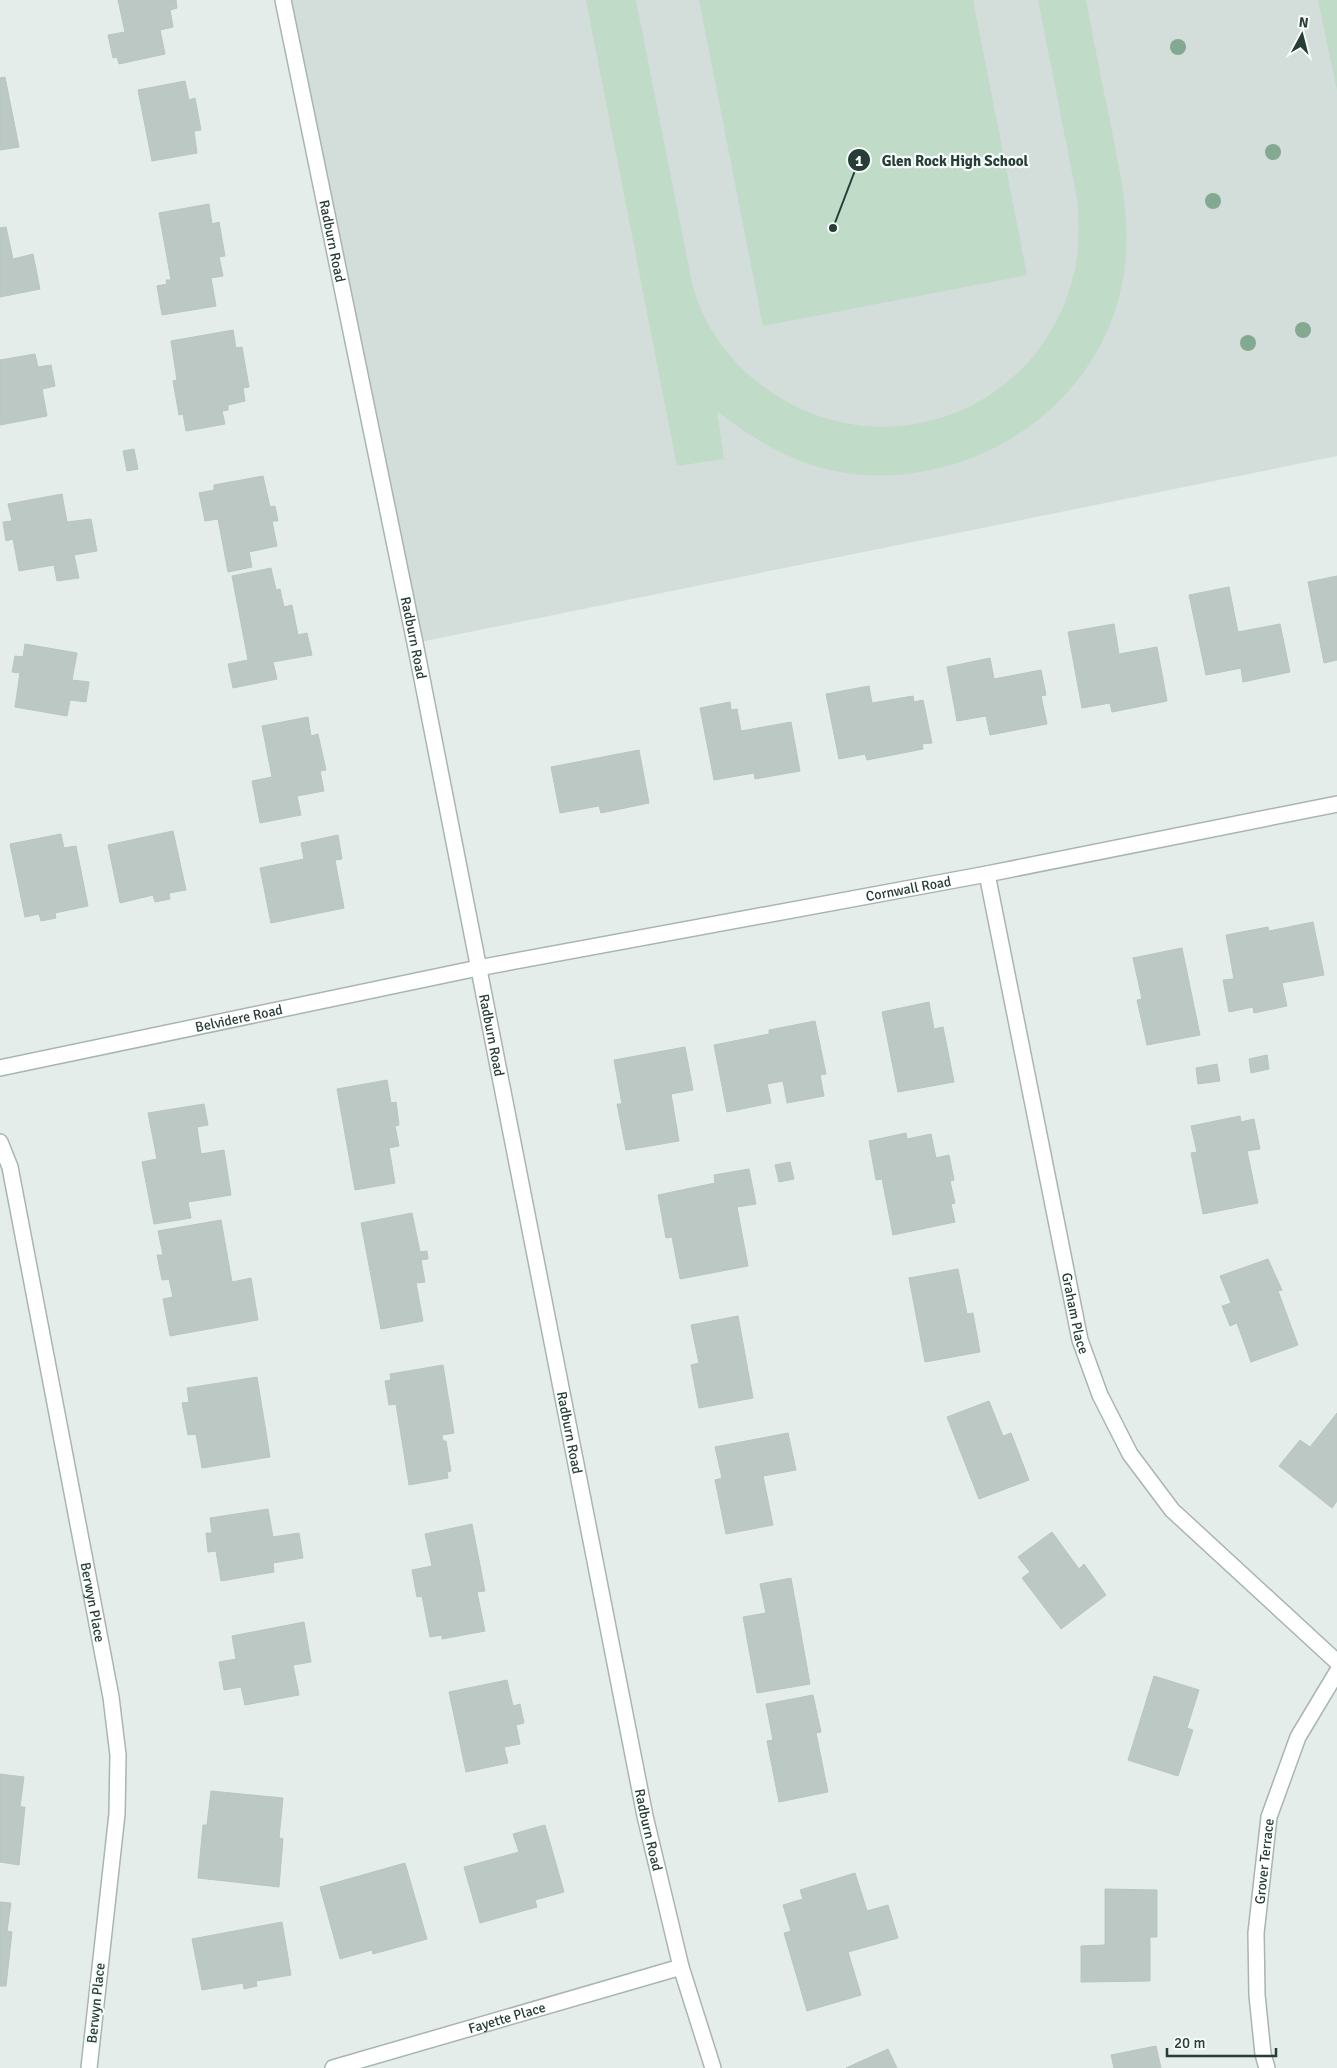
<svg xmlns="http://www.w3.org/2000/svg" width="1337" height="2068" viewBox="0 0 1337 2068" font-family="Signika,sans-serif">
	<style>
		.built { fill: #d3ddd9 }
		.green { fill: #c0dcc8 }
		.building { fill: #bbc8c3; stroke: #b8c6c0 }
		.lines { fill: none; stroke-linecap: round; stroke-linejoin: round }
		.minor-casing { stroke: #a8b5b1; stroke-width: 18 }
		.minor { stroke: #fff; stroke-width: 15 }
		.tree { fill: #83a993 }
		.labels { text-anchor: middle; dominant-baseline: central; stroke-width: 4.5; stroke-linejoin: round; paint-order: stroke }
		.street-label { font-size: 14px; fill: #263e37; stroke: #f6faf8 }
		.leader { fill: none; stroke: #263e37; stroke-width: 2 }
		.callout-dot { fill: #263e37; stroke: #f6faf8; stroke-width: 2 }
		.mark-label { font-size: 15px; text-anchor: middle; font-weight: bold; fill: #fff }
		.callout-label { font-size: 15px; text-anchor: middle; font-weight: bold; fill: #263e37; stroke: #f6faf8; stroke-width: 4.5; stroke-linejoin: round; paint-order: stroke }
	</style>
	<rect width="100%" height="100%" fill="#e5edea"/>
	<path class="built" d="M283,0H1337V456L415,643Z"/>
	<g class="green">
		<path d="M586,0H636L692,283C703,325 728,361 764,387C881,473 1044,413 1075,269C1080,246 1079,222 1077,198L1038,0H1086C1094,42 1102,84 1111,126C1122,185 1134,230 1121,289C1094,412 968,490 846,473C797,466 755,441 717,411L724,459L677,466Z"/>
		<path d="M699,0H973L1027,275L763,326Z"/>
		<path d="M1318,0H1337V90Z"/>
	</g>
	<g class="building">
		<path d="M118,0H176L177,8L170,10L173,27L160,30L165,54L119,64L117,57L113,58L108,35L125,32Z"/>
		<path d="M5,77L19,147L0,150V78Z"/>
		<path d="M185,81L189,100L195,98L201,130L194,131L197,153L152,161L138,90Z"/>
		<path d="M209,204L212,224L219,222L225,256L219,257L223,276L211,278L216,306L162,315L157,286L167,284L166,280H171L159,213Z"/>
		<path d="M6,227L13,259L33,254L40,289L0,297V228Z"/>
		<path d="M233,330L236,348L242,347L249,387L243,388L245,401L228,405V410L222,411L225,424L186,431L183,414L179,415L173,381L177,380L171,341Z"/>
		<path d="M35,354L38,367L51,365L55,386L42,389L47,416L0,425V360Z"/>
		<path d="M134,449L138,469L127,471L123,451Z"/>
		<path d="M263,476L270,507L275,506L278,521H272L277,546L249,552L252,567L228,572L218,519L205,521L199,493L214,490V485Z"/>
		<path d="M62,494L67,522L91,519L97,551L74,555L79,578L57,581L54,565L19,571L13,539L6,541L3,522L12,521L8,504Z"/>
		<path d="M271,568L276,590L280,589L284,607L292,605L298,635L307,633L312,655L273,662L277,679L233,688L228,664L248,660L232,576Z"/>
		<path d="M1337,576V660L1324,663L1308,582Z"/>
		<path d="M1229,587L1238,632L1280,624L1290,672L1243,682L1241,668L1206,675L1189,595Z"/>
		<path d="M1114,624L1119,654L1157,647L1167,701L1112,712L1110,703L1082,708L1068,632Z"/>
		<path d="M25,644L77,653L72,680L89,682L86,702L70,700L67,716L15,707L20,673L12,672L15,656L23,657Z"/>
		<path d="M990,658L994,679L1041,670L1046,695L1041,696L1047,724L990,735L986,716L957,721L947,667Z"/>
		<path d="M869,686L872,703L913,696L914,702L923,700L932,743L922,744L923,749L867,760L865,754L839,759L826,694Z"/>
		<path d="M730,702L731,710L737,709L741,731L791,722L800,771L755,779L754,773L714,780L700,708Z"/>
		<path d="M308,717L311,736L318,734L326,770L320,771L324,791L297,796L301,815L260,823L252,781L272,777L262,726Z"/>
		<path d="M639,750L649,803L601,813L599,806L560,813L551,767Z"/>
		<path d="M173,831L186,890L169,893L170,899L155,902L153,895L120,903L108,845Z"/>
		<path d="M61,834L64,848L76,846L88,906L55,913L56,918L41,921L39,914L25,917L10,844Z"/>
		<path d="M338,835L342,859L335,860L344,908L271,923L260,868L304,859L301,843Z"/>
		<path d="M1313,922L1324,975L1282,983L1287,1006L1254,1013L1253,1007L1229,1012L1223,980L1234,979L1226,935L1268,927L1269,931Z"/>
		<path d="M1182,948L1200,1035L1147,1045L1137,1000L1142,999L1133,958Z"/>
		<path d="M929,1002L934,1029L943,1027L954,1082L898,1092L882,1012Z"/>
		<path d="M815,1021L826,1074L820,1075L824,1096L787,1103L783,1081L767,1084L771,1103L727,1112L714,1045L769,1034V1030Z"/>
		<path d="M685,1047L693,1090L671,1094L679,1141L626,1150L617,1104H622L614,1060Z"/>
		<path d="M1267,1055L1269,1069L1251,1073L1249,1059Z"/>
		<path d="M1217,1064L1220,1081L1198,1084L1196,1068Z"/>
		<path d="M387,1080L391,1103L396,1102L399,1125L395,1126L399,1146L389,1148L395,1183L355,1190L337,1089Z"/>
		<path d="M204,1104L208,1125L197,1127L201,1154L224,1150L231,1195L188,1202L191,1218L154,1224L142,1162L157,1159L148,1113Z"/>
		<path d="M1240,1116L1241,1122L1254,1119L1260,1149L1247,1151L1258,1203L1203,1214L1191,1153L1197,1152L1191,1126Z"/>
		<path d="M906,1133L907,1139L931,1134L936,1158L949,1155L954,1180L950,1181L955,1203L951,1204L955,1222L893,1235L882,1179L876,1180L869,1141Z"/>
		<path d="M790,1162L794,1179L779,1182L775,1165Z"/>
		<path d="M749,1169L756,1204L737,1207L748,1266L680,1279L672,1237L666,1238L658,1195L715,1183L714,1175Z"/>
		<path d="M412,1213L420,1252L427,1251L428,1259L421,1260L425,1282L416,1283L423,1321L381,1329L361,1223Z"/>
		<path d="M221,1220L232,1282L251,1278L258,1320L170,1336L163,1299L173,1297L169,1279L162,1280L157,1255H163L158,1231Z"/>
		<path d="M1268,1259L1282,1290L1278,1291L1298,1345L1251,1362L1237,1323L1230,1326L1222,1306L1231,1303L1220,1276Z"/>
		<path d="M958,1269L967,1314L973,1313L980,1352L925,1362L909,1278Z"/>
		<path d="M738,1316L753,1398L699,1408L691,1365L699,1363L691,1325Z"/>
		<path d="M443,1365L454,1433L442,1435L443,1441H446L451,1471L447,1472L448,1478L409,1485L396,1404L389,1405L385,1381L391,1380L390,1374Z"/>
		<path d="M257,1377L270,1457L202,1468L196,1434L188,1435L182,1403L189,1402L187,1388Z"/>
		<path d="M989,1401L1003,1436L1011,1433L1029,1480L979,1499L947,1417Z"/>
		<path d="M1337,1413V1501L1332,1508L1279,1466L1300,1440L1310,1447Z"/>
		<path d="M788,1433L796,1470L763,1476L773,1525L726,1534L715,1480L722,1478L715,1447Z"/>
		<path d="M268,1509L273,1537L299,1533L303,1558L273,1563L274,1572L221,1581L216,1551L208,1552L206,1533H212L210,1518Z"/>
		<path d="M472,1524L485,1591L477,1592L485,1631L442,1639V1635L430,1637L422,1596L417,1597L412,1570L432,1566L425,1534Z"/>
		<path d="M1052,1532L1079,1569L1084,1564L1106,1595L1061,1629L1022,1578L1030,1572L1018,1557Z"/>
		<path d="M791,1578L810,1684L757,1693L743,1617L766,1613L760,1584Z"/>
		<path d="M304,1622L311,1662L293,1665L299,1695L245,1705L241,1687L224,1690L219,1662L236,1659L232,1636Z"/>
		<path d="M1154,1676L1199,1690L1187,1728L1193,1730L1178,1776L1128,1760Z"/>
		<path d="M507,1680L513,1706L520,1704L524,1723L516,1725L520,1744L504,1747L508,1763L466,1772L449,1692Z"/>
		<path d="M813,1695L821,1732L816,1733L828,1792L779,1802L767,1741L773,1740L766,1704Z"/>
		<path d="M0,1774L24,1777L20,1807H25L19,1865L0,1862Z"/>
		<path d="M211,1791L283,1798L279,1838L283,1839L279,1887L198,1878L203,1825H207Z"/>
		<path d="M545,1825L564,1892L535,1900L537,1907L480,1923L464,1867L519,1852L513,1834Z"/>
		<path d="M405,1863L427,1939L373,1954L372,1950L340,1959L320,1887Z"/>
		<path d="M855,1873L867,1911L888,1905L898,1938L848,1952L861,1995L807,2011L784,1933L791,1931L783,1905L803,1899L800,1890Z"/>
		<path d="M1105,1889L1157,1890V1937H1150V1981L1081,1982V1946L1105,1945Z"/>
		<path d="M0,1902L11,1903L7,1931L12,1932L6,1986H0Z"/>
		<path d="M282,1922L291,1975L256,1981L257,1986L244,1989L243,1983L202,1990L192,1939Z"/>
		<path d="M1156,2046L1161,2068H1114L1111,2055Z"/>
		<path d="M888,2049L897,2068H846Z"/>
	</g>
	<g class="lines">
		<defs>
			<g id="minor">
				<path id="s1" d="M283,0L415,643L645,1816L681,1967L713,2068"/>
				<path id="s2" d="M987,874L1080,1340L1100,1395L1130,1454L1172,1510L1337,1662"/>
				<path id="s3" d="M0,1068L478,968L987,874L1337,804"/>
				<path id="s4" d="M0,1142L10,1167L111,1697L118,1755L117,1814L89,2068"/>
				<path id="s5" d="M333,2068L681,1967"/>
				<path id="s6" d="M1267,2068L1263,2054L1257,1995L1256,1933L1269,1817L1298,1737L1337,1672"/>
			</g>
		</defs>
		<use href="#minor" class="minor-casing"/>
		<use href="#minor" class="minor"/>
	</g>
	<g class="tree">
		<circle cx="1178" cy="47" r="8"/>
		<circle cx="1273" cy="152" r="8"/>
		<circle cx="1213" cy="201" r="8"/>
		<circle cx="1303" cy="330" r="8"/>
		<circle cx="1248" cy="343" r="8"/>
	</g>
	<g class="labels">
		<g class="street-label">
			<text stroke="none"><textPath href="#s1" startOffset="246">Radburn Road</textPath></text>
			<text stroke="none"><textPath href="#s1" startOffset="651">Radburn Road</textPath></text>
			<text stroke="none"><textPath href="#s3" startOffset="926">Cornwall Road</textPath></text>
			<text stroke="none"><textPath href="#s3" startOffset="244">Belvidere Road</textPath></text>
			<text stroke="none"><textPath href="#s1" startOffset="1056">Radburn Road</textPath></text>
			<text stroke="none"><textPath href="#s2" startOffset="448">Graham Place</textPath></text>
			<text stroke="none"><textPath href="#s1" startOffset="1461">Radburn Road</textPath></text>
			<text stroke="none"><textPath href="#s4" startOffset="470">Berwyn Place</textPath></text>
			<text stroke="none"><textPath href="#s1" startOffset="1866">Radburn Road</textPath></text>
			<text stroke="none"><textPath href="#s6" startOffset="208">Grover Terrace</textPath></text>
			<text transform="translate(96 2003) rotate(-84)">Berwyn Place</text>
			<text stroke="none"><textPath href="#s5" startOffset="181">Fayette Place</textPath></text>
		</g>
	</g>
	<path class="leader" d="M833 228L859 160"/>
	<g class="callout-dot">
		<circle cx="833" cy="228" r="5"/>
		<circle cx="859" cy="160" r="12"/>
	</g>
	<g class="mark-label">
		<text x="859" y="166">1</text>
	</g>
	<g class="callout-label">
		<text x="955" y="166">Glen Rock High School</text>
	</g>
	<g transform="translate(1302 35) rotate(7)" stroke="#f6faf8" stroke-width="4" paint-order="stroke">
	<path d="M0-4L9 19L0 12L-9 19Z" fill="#263e37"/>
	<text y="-8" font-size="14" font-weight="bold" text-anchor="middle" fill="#263e37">N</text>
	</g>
	<path d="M1167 2048v8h109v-8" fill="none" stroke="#263e37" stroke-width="2.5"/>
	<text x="1174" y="2048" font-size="15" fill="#263e37" stroke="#f6faf8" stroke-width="4" paint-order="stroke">20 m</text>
</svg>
